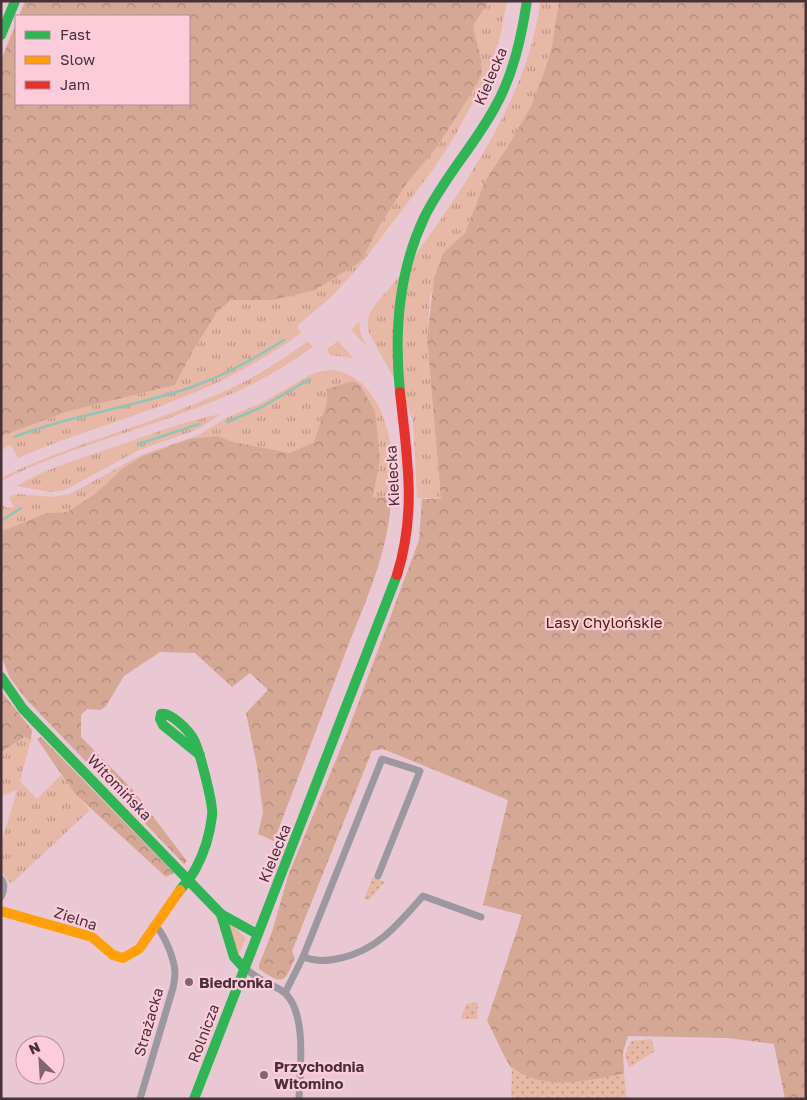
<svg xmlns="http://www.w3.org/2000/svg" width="807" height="1100" viewBox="0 0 807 1100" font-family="'Golos Text',sans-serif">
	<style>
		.grass { fill: url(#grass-tufts) }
		.forest { fill: url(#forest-crowns) }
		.park { fill: url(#park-dots) }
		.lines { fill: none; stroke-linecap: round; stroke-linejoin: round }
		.stream { stroke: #91c3b8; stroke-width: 2.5 }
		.street { stroke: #9d97a0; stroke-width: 7 }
		.fast { stroke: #30b455; stroke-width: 10 }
		.slow { stroke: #ff9f0a; stroke-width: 10 }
		.jam { stroke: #e5322d; stroke-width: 10 }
		.poi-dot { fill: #81666f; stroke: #fcccdb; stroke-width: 2 }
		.labels { text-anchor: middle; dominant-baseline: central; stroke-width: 4.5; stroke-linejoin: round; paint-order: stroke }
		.street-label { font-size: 15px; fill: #493139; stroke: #fcccdb }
		.park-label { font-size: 15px; fill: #4c2604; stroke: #fcccdb }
		.poi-label { font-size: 15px; font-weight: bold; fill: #493139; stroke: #fcccdb; text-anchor: start }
	</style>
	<defs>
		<pattern id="grass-tufts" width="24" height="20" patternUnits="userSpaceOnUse" patternTransform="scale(1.25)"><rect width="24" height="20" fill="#e6b8a5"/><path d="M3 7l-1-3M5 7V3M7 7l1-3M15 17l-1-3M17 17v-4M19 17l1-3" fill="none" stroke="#bc9687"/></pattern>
		<pattern id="forest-crowns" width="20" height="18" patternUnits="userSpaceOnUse" patternTransform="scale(1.25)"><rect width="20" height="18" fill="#d5a795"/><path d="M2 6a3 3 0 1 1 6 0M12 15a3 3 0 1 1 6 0" fill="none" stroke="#af897b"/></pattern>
		<pattern id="park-dots" width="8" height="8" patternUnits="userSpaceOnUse" patternTransform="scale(1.25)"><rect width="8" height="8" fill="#e6b8a5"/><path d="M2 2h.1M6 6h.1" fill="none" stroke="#bc9687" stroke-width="1.8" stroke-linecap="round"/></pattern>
	</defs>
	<rect width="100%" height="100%" fill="#e9c8d3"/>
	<g class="grass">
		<path d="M489,1H507L500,37L489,69L475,99L453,139L434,168L358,268L332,296L297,326L301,333L284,345L282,342L284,345C260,360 236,374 210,386C147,414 80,431 18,458L10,444L1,451V436L69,411L175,385L191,354L217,312L231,300H273L360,262L364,256L380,225L407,183L436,148L470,96L478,82L482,73L481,59L473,26Z"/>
		<path d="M540,1H559L552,45L547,64L531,106L510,143L485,181L465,233L443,253L430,298L427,338L441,499L417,498L413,421L403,395L370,335C367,328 367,320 370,313C375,304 383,296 389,289C398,278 407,267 415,256C466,184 531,91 540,1Z"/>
		<path d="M359,322L361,335L367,347L351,330Z"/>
		<path d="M308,341L313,347C294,360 275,373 254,383C173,424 82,440 1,481V478C70,444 144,427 213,396C247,382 279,363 308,341Z"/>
		<path d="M338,341L352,357V358L330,355L327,349Z"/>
		<path d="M334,370C388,380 396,455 394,498H373L380,461L327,389V402L314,442L290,453L233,442L218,436L122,469L95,494L67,512L46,513L1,532V505L8,508L14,507L9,498L13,495L18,494L52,497L70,494L141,455L199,435L226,418L263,402L305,378L308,380L306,377C315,372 324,371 334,370Z"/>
		<path d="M221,414L197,430L194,426L196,430L139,450L65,490L50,492L17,486C46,468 82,458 114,447C149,435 184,421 221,414Z"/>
		<path d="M26,737L31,740L20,781L37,799L61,775L75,794L90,810L11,884L1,871V844L17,790L1,796V752Z"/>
		<path d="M231,924L246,938L239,954L228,928Z"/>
	</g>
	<g class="forest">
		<path d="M25,1H489L473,26L481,59L482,73L478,82L470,96L436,148L407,183L380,225L364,256L360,262L315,290L273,300H231L217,312L191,354L175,385L69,411L1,436V60L16,23V104H189V16H19Z"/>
		<path d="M559,1H806V1099H785L774,1044L728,1038L628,1036L623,1052L624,1074C595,1079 532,1096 510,1066C501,1052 495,1035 487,1021L522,915L483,905L508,800L383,749L372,751L292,951L295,958C284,983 284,986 259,969V965L272,932L288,876L347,733L419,540L422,499H441L427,338L434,279L443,253L465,233L485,181L510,143L531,106L547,64L552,45Z"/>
		<path d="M353,381L360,385L375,411L380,461L373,497L391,498C389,551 365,603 346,651C322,715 298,778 274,841L258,834L263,813L257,766L246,713L268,690L250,673L232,687L195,653L160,652L124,676L106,706L101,710L87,709L81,715V737L132,789L187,861L184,864L26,699L10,678L1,656V532L46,513L67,512L95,494L122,469L143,456L190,439L218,436L233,442L290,453L314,442L327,402V389Z"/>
		<path d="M1,691L32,730L31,740L25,737L1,752Z"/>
		<path d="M41,737L174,873L166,877L75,794L37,739Z"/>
	</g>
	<g class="park">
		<path d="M373,877L385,882L369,900L364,899Z"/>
		<path d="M478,1002L477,1019H461L466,1004Z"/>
		<path d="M651,1039L655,1051L629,1068L625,1054L631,1041Z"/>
		<path d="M512,1067C546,1093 586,1080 624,1074L627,1099H511Z"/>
	</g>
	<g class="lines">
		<g class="stream">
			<path d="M227,422L260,408L310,379"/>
			<path d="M14,437C72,415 133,407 192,387C225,375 254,359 284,340"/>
			<path d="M139,444L199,424"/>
			<path d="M1,521L21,508"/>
		</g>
		<g class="street">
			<path d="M1,879C5,884 4,891 1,897"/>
			<path d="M303,957C317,962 327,961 341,958C378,950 399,923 423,896L481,917"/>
			<path d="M244,968C250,972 256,977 263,981C270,985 280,988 286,994C307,1016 300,1069 299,1099"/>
			<path d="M285,993L303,957L382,759L420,771L378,876"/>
			<path d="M140,1099L173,988C174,983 175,977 175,972C174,958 165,936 156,926"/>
		</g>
		<g class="fast">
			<path d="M1,35L15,1"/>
			<path d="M400,392C394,333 398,273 424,218C443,179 473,147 494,109C513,76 521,39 527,1"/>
			<path d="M1,677L23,709L221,914L257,934"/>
			<path d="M180,890C186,883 192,876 196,868C204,853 210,833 212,816C214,806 199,748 193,738C188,730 171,712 161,714L160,719L163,725L200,755"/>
			<path d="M221,914L234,957L244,968"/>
			<path d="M194,1099L397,575"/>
		</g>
		<path class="slow" d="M1,911L92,937L113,955L123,958L139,949L180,890"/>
		<path class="jam" d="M397,575C417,511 407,457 400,392"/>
	</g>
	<g class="poi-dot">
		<circle cx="189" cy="982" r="5"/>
		<circle cx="264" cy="1075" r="5"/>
	</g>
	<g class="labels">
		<g class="street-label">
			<text transform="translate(490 76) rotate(-67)">Kielecka</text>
			<text transform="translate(392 476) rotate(-93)">Kielecka</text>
			<text transform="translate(120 787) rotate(46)">Witomińska</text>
			<text transform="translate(274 853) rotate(-68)">Kielecka</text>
			<text transform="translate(76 918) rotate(18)">Zielna</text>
			<text transform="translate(148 1022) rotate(-74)">Strażacka</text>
			<text transform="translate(203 1033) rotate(-69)">Rolnicza</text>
		</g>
		<g class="park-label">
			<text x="604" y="622">Lasy Chylońskie</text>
		</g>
		<g class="poi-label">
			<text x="199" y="982">Biedronka</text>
			<text x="274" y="1066">Przychodnia<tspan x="274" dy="17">Witomino</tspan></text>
		</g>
	</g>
	<rect width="807" height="1100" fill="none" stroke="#493139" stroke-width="5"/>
	<rect x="15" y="15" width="175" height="90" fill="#fcccdb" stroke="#b48e9a"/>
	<rect x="25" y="31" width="25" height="8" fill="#30b455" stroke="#b48e9a"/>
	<text x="60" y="40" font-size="15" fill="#493139">Fast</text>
	<rect x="25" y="56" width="25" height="8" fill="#ff9f0a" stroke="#b48e9a"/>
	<text x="60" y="65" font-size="15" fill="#493139">Slow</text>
	<rect x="25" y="81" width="25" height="8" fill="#e5322d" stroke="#b48e9a"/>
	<text x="60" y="90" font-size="15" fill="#493139">Jam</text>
	<g transform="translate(40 1060) rotate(335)"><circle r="24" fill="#fcccdb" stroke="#b48e9a"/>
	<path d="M0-4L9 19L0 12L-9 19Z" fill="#81666f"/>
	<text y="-8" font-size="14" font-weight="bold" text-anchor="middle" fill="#493139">N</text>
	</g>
</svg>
